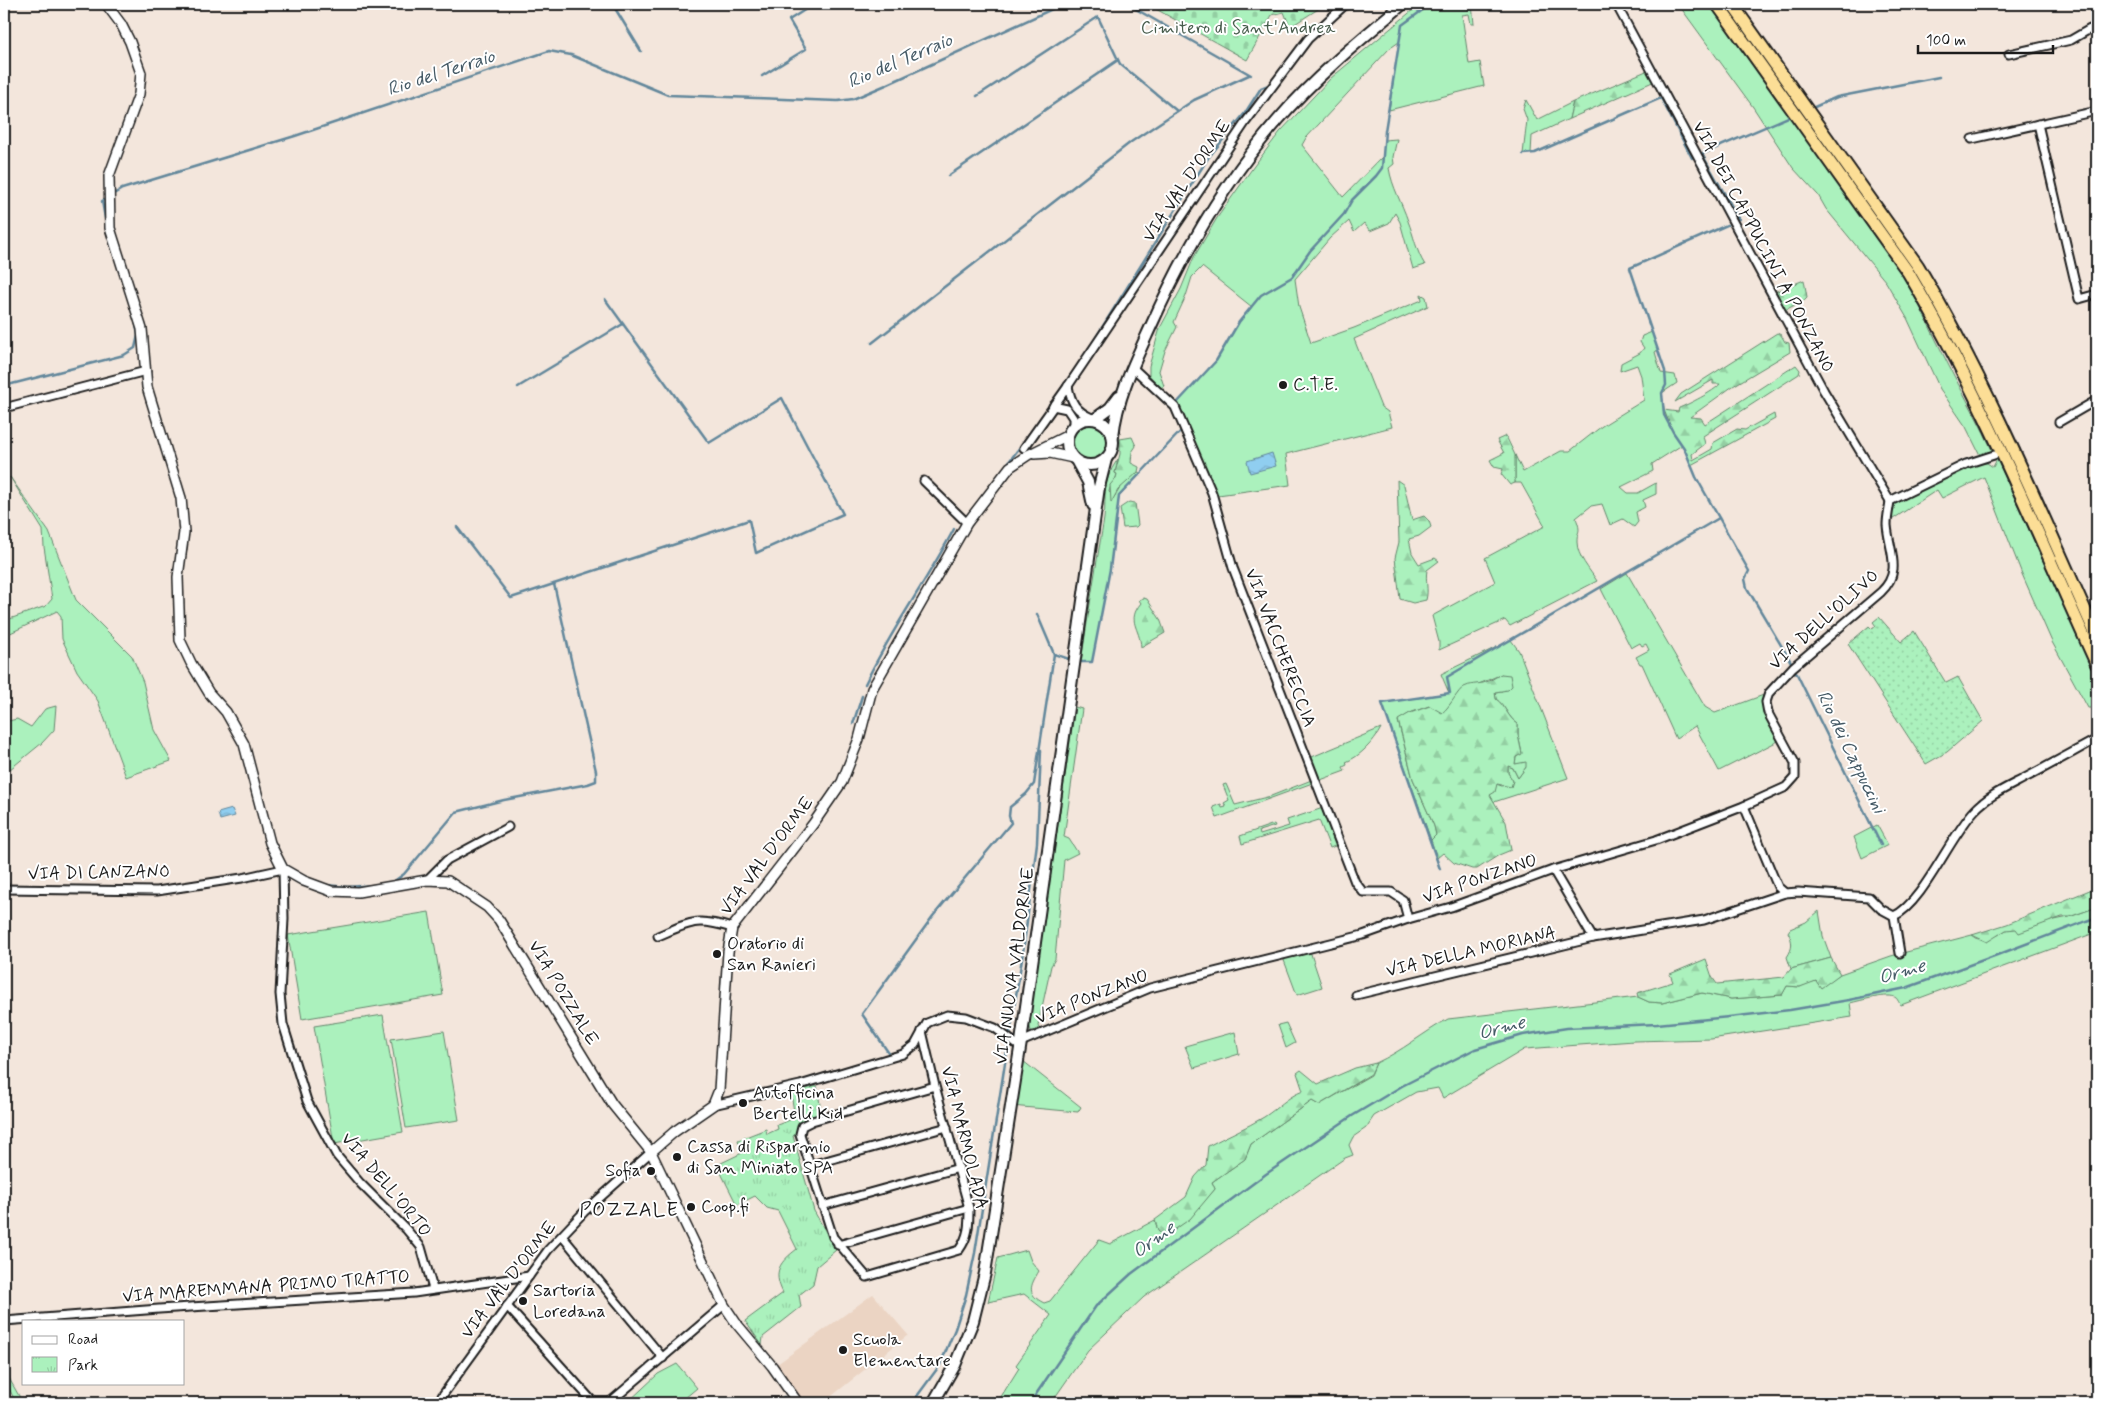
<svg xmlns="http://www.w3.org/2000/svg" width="2101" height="1407" viewBox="0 0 2101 1407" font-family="Mynerve,sans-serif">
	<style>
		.built { fill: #ebd4c3 }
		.grass { fill: #abf1bd; stroke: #64866c }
		.forest { fill: url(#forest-firs); stroke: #64866c }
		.cemetery { fill: url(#cemetery-stones); stroke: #64866c }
		.park { fill: url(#park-tufts); stroke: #64866c }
		.garden { fill: url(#garden-dots); stroke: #64866c }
		.water { fill: url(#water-waves); stroke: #62879b }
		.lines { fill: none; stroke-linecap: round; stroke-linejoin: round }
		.stream { stroke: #62879b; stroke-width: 2.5 }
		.minor-casing { stroke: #1c1c1c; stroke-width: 11 }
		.tertiary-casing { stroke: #1c1c1c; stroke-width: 12 }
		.secondary-casing { stroke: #1c1c1c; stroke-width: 14 }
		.trunk-casing { stroke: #1c1c1c; stroke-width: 15 }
		.minor { stroke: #fff; stroke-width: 7 }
		.tertiary { stroke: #fff; stroke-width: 9 }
		.secondary { stroke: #fff; stroke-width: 10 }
		.trunk { stroke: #fcde96; stroke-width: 11 }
		.poi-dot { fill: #1c1c1c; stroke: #fff; stroke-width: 2 }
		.labels { text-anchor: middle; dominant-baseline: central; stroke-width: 4; stroke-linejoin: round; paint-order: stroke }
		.park-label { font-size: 18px; fill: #475c4c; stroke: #fff }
		.street-label { font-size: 18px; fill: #1c1c1c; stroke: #fff }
		.poi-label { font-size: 18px; fill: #1c1c1c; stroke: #fff; text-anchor: start }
		.water-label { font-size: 19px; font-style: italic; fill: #455a66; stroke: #fff }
		.quarter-label { font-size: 20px; letter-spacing: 1px; fill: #1c1c1c; stroke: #fff }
	</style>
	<defs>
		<pattern id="forest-firs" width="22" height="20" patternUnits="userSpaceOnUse" patternTransform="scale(1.25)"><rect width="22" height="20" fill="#abf1bd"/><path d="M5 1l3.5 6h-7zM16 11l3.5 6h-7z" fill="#93cea2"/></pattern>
		<pattern id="cemetery-stones" width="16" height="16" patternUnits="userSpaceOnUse" patternTransform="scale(1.25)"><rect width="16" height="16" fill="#abf1bd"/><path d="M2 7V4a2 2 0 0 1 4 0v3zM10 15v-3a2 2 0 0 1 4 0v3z" fill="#93cea2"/></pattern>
		<pattern id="park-tufts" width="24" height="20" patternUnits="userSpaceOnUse" patternTransform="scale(1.25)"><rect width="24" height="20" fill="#abf1bd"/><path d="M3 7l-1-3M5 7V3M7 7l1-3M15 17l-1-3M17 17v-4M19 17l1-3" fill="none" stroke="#93cea2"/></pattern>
		<pattern id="garden-dots" width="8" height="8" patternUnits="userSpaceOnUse" patternTransform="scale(1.25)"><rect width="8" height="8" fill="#abf1bd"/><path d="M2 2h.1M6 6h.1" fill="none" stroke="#93cea2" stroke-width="1.8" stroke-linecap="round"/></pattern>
		<pattern id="water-waves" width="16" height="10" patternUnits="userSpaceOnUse" patternTransform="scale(1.25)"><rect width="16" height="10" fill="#90cef0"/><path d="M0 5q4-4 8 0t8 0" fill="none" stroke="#7cb0cd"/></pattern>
	</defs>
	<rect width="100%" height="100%" fill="#f3e6dc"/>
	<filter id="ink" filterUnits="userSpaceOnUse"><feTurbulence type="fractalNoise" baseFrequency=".02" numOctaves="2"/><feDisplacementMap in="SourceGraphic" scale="10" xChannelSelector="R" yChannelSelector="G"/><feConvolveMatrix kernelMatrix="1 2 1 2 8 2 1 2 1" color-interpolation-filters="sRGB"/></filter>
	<g filter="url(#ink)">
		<path class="built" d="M873,1294L908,1335L823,1403H802L776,1365Z"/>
		<g class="grass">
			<path d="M1420,4H1472L1474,24H1471L1469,14L1462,15L1469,64L1480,62L1484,86L1389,110L1399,42L1389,49L1306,138L1302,145L1343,197L1383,156L1384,140L1397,139L1393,157L1394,164L1389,168C1392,187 1402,203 1408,221C1414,236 1416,251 1425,265L1413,269L1400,222L1395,213L1389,223L1370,231L1364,223L1354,232L1349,221L1330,238L1295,279L1299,307L1311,343L1354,328L1422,300L1421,294L1426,297L1428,306L1354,339L1381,407L1388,412L1392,427L1286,454L1290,485L1218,495L1212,493L1176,404L1216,361L1239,322L1252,307L1202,267L1192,277L1186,296L1174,322L1177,327L1165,351L1161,364L1159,371L1164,386L1161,388L1149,375V366L1160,328L1181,289L1194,257L1217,218L1254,166L1280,132L1331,78Z"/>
			<path d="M1678,4H1710L1898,267C1917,298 1932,333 1949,366C1964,396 1981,424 1994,455L1982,459L1966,427L1940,389L1907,318L1886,282L1826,209L1818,195L1793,168L1753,107Z"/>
			<path d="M1526,100L1537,120L1573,102L1569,119L1532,136L1531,153L1523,154L1527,120L1523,109Z"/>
			<path d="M1652,332L1658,350L1655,352L1661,373L1675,375L1677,383L1662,393C1664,416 1669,427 1682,445L1652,464L1653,471L1621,487L1628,493H1638L1656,483V494L1643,500L1645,507L1636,512L1638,522L1634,527L1623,519L1610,525L1602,504L1591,506L1576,518C1582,534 1577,529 1577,542C1577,556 1590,570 1597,581L1510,626L1505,620L1439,650V642L1432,616L1495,582L1485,558L1545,526L1521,483H1515V455L1523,472L1561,451H1570L1602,426L1644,400L1641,376L1637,365L1620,371L1621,363L1640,353L1644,348L1640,342L1642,336Z"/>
			<circle cx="1090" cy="442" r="18"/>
			<path d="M1118,459L1115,473L1117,474C1116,481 1110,484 1109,492L1115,497C1119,487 1129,478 1138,472L1140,473L1119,497L1110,569L1092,662H1081C1088,616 1095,571 1103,525C1108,497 1099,486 1118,459Z"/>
			<path d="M1997,459L2097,680V708H2088L2052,642L2022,574L1984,477L1942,498L1937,490L1887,523L1890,501L1966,464L1987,463L1993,467Z"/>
			<path d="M10,477L49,532L76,600L132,656L143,682L154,730L171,761L126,777L98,701L77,671L62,639L61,616L57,611L4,636V621L46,606L52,599L44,547L43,530Z"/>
			<path d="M1627,573L1705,707L1715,713L1769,693L1766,702L1782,739L1719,771L1695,726L1676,739L1642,664H1640L1636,657L1649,650L1646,644L1642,646L1640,643L1631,648L1601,589Z"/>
			<path d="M1511,640L1519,651L1568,778L1494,802L1490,795L1496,784L1502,786L1513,781L1508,773V766L1513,768L1518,778L1526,767L1515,764L1516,757L1522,753L1518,735V724C1507,717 1506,706 1496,699L1495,692L1502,691V674L1458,693L1457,698C1450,702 1448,709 1442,714L1429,706L1410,713L1398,721L1413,779L1434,826L1436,835L1431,840L1382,703L1449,693L1441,674Z"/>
			<path d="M56,706L54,730L42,743L4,774V722L17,719L31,727L45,709Z"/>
			<path d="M1075,707L1082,709L1064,837L1069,839L1078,853L1064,860L1055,959L1051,966L1038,1026L1040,1030L1031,1031L1029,1024Z"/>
			<path d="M1381,728C1374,742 1359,757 1346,762L1347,765L1343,767L1345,771L1217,818L1213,807L1221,804L1222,808L1226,807L1224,803L1229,800L1223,785L1226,784L1235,805L1271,796L1314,779L1307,759Z"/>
			<path d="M1326,807L1340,844L1330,848L1319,820L1242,844L1240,836L1274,824L1275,826L1259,831L1260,835L1289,826L1287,820Z"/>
			<path d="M1877,825L1888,845L1862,858L1854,837Z"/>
			<path d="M2097,907V932L1901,1005C1900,1005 1897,998 1896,998C1890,992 1859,1001 1850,1003L1852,1017L1711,1039L1634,1041L1525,1049L1443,1098L1438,1088L1416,1092L1374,1116L1366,1128L1353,1137L1349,1145L1353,1155L1345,1158L1144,1297L1088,1350L1051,1403H997L1019,1368L1016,1365L1051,1315L1024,1294L988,1302L998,1258L1027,1250L1031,1261L1039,1271C1030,1286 1026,1294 1044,1303L1050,1301L1099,1240L1110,1244L1155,1220L1158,1231L1164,1237C1185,1225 1199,1207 1215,1189L1212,1182L1245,1159L1251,1144L1312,1101L1319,1105L1371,1075L1376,1063C1402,1051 1423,1033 1448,1019L1638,997L1649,1002L1662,1003L1702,993L1731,999L1782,995L1787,986L1800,987L1809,982L1831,980L1840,974L1891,956L1972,935L1978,939L1998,935L2006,930L2069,917Z"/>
			<path d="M1819,911L1823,936L1831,958L1791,969L1787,957C1793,948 1793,942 1788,932L1790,929L1806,922Z"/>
			<path d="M429,912L443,995L302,1019L288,935Z"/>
			<path d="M1309,948L1322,987L1297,995L1282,955Z"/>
			<path d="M383,1015L403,1132L334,1144L314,1026Z"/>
			<path d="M1286,1023L1295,1043L1286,1048L1278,1025Z"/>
			<path d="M444,1031L459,1120L406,1128L391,1039Z"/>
			<path d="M1235,1032L1239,1054L1194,1068L1185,1046Z"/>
			<path d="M1018,1057L1081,1107L1078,1112L1011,1106Z"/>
			<path d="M4,1364L10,1380L23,1403H16L4,1378Z"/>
			<path d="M677,1364L697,1388L679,1403H627L658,1374Z"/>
		</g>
		<g class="forest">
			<path d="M1651,69L1657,80L1569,119L1573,102Z"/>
			<path d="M1804,280L1807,297L1803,301L1781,312L1772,293Z"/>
			<path d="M1777,333L1781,335L1785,342L1789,343L1790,352L1733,386L1690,417L1701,418L1705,424L1796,365L1800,370L1799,374L1703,436L1705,444L1692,454L1693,460L1712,449L1713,443L1737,429L1745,430L1774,414L1775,419L1691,465L1684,448L1673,432L1664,410L1678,412L1679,408C1687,405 1715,391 1720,384H1713V380L1675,402L1681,394Z"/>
			<path d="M1506,436L1515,455V483L1510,485L1501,474L1503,469L1494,467L1490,460L1504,453L1497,440Z"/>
			<path d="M1132,437L1136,446L1132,452L1131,463L1139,467L1138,472L1118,490L1111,503L1110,485L1116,478L1117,474L1115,473L1120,454V439Z"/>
			<path d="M1397,480L1404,485L1412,520L1424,516L1429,521L1431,527L1419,536L1409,539L1412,553L1419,564L1435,558L1439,561L1427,570C1425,581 1429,589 1426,600L1413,603L1400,599L1395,558L1399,542Z"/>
			<path d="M1129,502L1135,503L1138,525L1136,527L1123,528L1120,508Z"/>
			<path d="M1143,598L1147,599L1160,619L1165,633L1141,647C1140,628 1126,621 1141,603L1139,600Z"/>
			<path d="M1501,674L1510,675L1512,686L1508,690L1495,692L1496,699C1506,706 1507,717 1518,724V735L1522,754L1516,757L1515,764L1526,762V767L1518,778L1513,768L1508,766V773L1513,781L1511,787L1497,784L1495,792L1490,795L1506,822L1511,850L1499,855L1477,869H1472L1454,863L1443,853L1437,858L1431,840L1436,835L1434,826L1413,779L1398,720L1410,713L1430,706L1442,713C1450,707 1458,690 1464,687C1469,684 1478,684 1483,683C1490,681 1496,677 1501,674Z"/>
			<path d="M2097,887V907L2069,917H2062L2019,933L2016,929L2006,930L1987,942L1972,935L2007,924Z"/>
			<path d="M1831,958L1840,974L1821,988L1816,981L1800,987L1787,986L1782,995L1731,999L1702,993L1662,1003L1649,1002L1638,997L1637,993L1673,982L1670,974L1706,959L1712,977L1717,984L1784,977L1791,969Z"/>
			<path d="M1376,1063L1371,1074L1319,1105L1312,1101L1251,1144L1245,1159L1212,1182L1215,1189L1190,1219L1164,1237L1158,1231L1155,1220L1186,1197L1195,1177L1206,1165L1208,1146C1226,1136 1246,1128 1264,1117C1278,1108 1287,1097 1303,1091L1297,1073L1301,1070L1318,1084L1355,1068Z"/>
		</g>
		<path class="cemetery" d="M1147,4H1326L1290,27L1284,12L1272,15L1247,60Z"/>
		<path class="park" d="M817,1086L822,1117L798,1125V1132L793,1136L814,1211L836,1250L817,1266L813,1284L799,1295L801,1307L763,1337L762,1345L745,1321L783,1293C772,1271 780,1262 797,1249L778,1211L767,1208L755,1196L737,1205L717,1165L742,1153L738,1140L766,1129L767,1134L778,1129L777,1125L795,1118L791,1093Z"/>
		<path class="garden" d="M1879,617L1901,642L1914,631L1946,683L1958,677L1983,721L1947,752L1926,764L1848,644L1869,626L1872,629L1876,626L1873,622Z"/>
		<g class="water">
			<path d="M1272,453L1276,466L1250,473L1247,461Z"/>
			<path d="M232,809L235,816L220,820L218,813Z"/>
		</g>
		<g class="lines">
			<g class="stream">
				<path d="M615,4L613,5L641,51"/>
				<path d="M1127,4L1251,75"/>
				<path d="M762,76L806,49L789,20L814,4"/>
				<path d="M977,96L1098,17L1120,64L1177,111"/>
				<path d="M1810,109L1837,97L1939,77"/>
				<path d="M1523,154L1535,153L1661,98L1692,158"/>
				<path d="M1702,154L1793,115"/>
				<path d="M1702,154L1739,219"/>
				<path d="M948,176L1118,60"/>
				<path d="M112,195L122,189L295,136L549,51L571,55L668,95L838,101L853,99L886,85L1063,4"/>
				<path d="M106,224L102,201L108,198"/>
				<path d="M1727,225L1630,268L1665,371L1666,385L1662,393L1664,415L1673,432L1684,448L1696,477L1749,571L1745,579L1747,588L1791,662"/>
				<path d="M1093,342L1208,158L1245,113L1261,88L1271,84"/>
				<path d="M872,343L1131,142L1194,100L1249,75"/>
				<path d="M4,386L124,355L135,348L138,335L135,320L110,241"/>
				<path d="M518,387L623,324"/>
				<path d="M1176,404L1216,361L1239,322L1261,295L1292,277L1310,251L1344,214L1352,200L1376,176L1382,168L1385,131L1402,25L1431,4"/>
				<path d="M1005,467L1029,435"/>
				<path d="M457,527L511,598L749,520L756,553L843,514L782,398L709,443L605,299"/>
				<path d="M1054,654L1072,660"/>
				<path d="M1077,662H1092L1110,569L1119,496L1181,431"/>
				<path d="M1796,672L1881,845"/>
				<path d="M865,684C891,630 926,582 954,529"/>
				<path d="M853,724L862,696"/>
				<path d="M1440,869L1382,703L1450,693L1447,677L1719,518"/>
				<path d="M393,882L404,874L456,812L504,800L588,784L596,781V771L554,584"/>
				<path d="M326,885L347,887L375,885"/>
				<path d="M1010,1033L1023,952L1037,843L1041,750"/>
				<path d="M888,1052L862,1014L933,916L1011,823L1009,816L1010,807L1026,794L1034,784L1054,654L1037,614"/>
				<path d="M780,1403L784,1397"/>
				<path d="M912,1403L940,1365L955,1329L966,1295L975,1253L1008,1044"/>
				<path d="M1030,1403L1096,1306L1131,1274L1266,1174L1352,1116L1402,1086L1475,1049L1523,1035L1567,1028L1657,1024L1729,1017L1790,1010L1849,1000L1906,988L1997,955L2097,917"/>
			</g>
			<defs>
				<g id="minor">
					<path d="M1616,4L1824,391L1890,501"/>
					<path d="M2009,54L2071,40L2090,29L2097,27"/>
					<path d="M2038,124L2079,299L2097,294"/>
					<path d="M1972,139L2097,111"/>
					<path d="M1132,367L1175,407L1212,493L1233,568L1355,882L1363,892H1391L1403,900L1408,919"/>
					<path d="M1068,386C1071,403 1076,411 1092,418"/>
					<path d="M1053,406L1067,409L1073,418V426"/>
					<path d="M4,408L146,371"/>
					<path d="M2059,422L2097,400"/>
					<path d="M1024,448L1068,386L1245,123L1308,39L1346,4"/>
					<path d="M924,481L967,523"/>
					<path d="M1744,806L1786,787L1795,777V763L1768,713L1766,702L1769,693L1793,667L1881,592C1903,571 1889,551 1887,525C1887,517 1889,509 1890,501L1966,464L1994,455"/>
					<path d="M1553,870L1593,938"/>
					<path d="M427,880L447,860L508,827"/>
					<path d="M4,889L157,891L242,878L283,869L284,919L280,994L283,1024L307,1101L337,1156L360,1183L406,1229L421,1247L433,1289"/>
					<path d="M658,936C691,922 696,917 732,928"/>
					<path d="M1900,953L1894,916C1923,903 1950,836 1975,810C1988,796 2006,788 2023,779C2048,766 2073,752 2097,739"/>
					<path d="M1356,995L1593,938L1704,920L1785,893"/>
					<path d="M922,1031L935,1086L969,1208C969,1225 969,1236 959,1250L867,1277L833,1237L800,1134L802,1126L812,1121L935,1086"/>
					<path d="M1021,1042L1150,988L1363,935L1408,919L1451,907L1553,870L1656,840L1744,806L1774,878L1778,887L1785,893L1798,892L1869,897L1881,909L1894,916"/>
					<path d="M713,1105L800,1085L903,1054L915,1045L927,1023L947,1015L966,1017L995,1028L1020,1047"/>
					<path d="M811,1165L947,1127"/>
					<path d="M822,1206L959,1168"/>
					<path d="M562,1236L663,1358"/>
					<path d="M838,1245L969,1208"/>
					<path d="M507,1306L594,1403"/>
					<path d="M4,1321L159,1309L414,1293L529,1276"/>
					<path d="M437,1403L548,1250L584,1212L651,1152"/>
					<path d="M609,1403L724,1305"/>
				</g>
				<g id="tertiary">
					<path d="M106,4L121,24L130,42L141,73L139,94L109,176L110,228L142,329L147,387L181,498L184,532L178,577L180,640L191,663L209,693L226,712L244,744L270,843L283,869L304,881L331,891L358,892L427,880L448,881L487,907L499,920L612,1104L651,1152L724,1305L736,1323L772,1366L798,1403"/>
					<path d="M1034,454L1050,453L1073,458"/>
					<path d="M651,1152L674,1132L713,1105L719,1090L728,952L732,928L813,824L842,782L859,739L872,689L967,523L1010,467L1028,455L1068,435"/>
				</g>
				<g id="secondary">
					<circle cx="1090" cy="442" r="23"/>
					<path d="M1095,419L1110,408L1119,396"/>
					<path d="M1113,436C1117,397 1135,361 1151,326C1184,252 1225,181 1278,120C1315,77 1360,40 1403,4"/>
					<path d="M1077,462L1088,482L1093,505"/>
					<path d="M933,1403L955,1365L973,1321L985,1273L1021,1042L1099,487L1106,459"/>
				</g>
				<g id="trunk">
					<path d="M1717,4L1908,272C1982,397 2037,533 2097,665"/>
					<path d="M1732,4L1918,266C1988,384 2041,512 2097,637"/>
				</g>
			</defs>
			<use href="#minor" class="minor-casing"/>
			<use href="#tertiary" class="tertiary-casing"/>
			<use href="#secondary" class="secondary-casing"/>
			<use href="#trunk" class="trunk-casing"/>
			<use href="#minor" class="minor"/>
			<use href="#tertiary" class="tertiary"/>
			<use href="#secondary" class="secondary"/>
			<use href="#trunk" class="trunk"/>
		</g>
	</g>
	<g class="poi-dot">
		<circle cx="1283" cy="385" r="5"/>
		<circle cx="717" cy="954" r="5"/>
		<circle cx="743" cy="1103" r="5"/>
		<circle cx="677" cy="1157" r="5"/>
		<circle cx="651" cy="1171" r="5"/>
		<circle cx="691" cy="1207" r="5"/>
		<circle cx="523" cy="1301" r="5"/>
		<circle cx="843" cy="1350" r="5"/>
	</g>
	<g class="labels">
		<g class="park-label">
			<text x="1238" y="28">Cimitero di Sant'Andrea</text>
		</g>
		<g class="street-label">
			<text transform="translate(1187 181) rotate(-56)">VIA VAL D'ORME</text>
			<text transform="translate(1763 247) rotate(62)">VIA DEI CAPPUCINI A PONZANO</text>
			<text transform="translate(1824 620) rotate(-42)">VIA DELL'OLIVO</text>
			<text transform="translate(1280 648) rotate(69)">VIA VACCHERECCIA</text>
			<text transform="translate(767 856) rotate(-53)">VIA VAL D'ORME</text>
			<text transform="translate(99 873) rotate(-1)">VIA DI CANZANO</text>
			<text transform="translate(1480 879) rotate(-19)">VIA PONZANO</text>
			<text transform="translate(1471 952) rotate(-13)">VIA DELLA MORIANA</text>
			<text transform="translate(1015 966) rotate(-82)">VIA NUOVA VALDORME</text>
			<text transform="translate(563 993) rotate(59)">VIA POZZALE</text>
			<text transform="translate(1092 997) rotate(-22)">VIA PONZANO</text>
			<text transform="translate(964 1138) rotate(76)">VIA MARMOLADA</text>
			<text transform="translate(386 1185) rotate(50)">VIA DELL'ORTO</text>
			<text transform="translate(509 1280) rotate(-52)">VIA VAL D'ORME</text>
			<text transform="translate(266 1287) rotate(-4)">VIA MAREMMANA PRIMO TRATTO</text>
		</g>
		<g class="poi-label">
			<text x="1293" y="385">C.T.E.</text>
			<text x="727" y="944">Oratorio di<tspan x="727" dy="21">San Ranieri</tspan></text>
			<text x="753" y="1093">Autofficina<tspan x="753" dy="21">Bertelli Kid</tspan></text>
			<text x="687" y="1147">Cassa di Risparmio<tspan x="687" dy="21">di San Miniato SPA</tspan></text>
			<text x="641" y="1171" text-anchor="end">Sofia</text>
			<text x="701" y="1207">Coop.fi</text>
			<text x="533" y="1291">Sartoria<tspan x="533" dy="21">Loredana</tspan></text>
			<text x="853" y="1340">Scuola<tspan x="853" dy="21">Elementare</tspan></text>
		</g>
		<g class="water-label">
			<text transform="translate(900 61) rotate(-23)">Rio del Terraio</text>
			<text transform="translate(441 73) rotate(-18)">Rio del Terraio</text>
			<text transform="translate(1851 752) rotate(64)">Rio dei Cappuccini</text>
			<text transform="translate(1902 972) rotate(-16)">Orme</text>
			<text transform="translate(1502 1028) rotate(-15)">Orme</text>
			<text transform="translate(1154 1240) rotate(-36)">Orme</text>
		</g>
		<g class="quarter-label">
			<text x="629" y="1210">POZZALE</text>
		</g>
	</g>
	<rect width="2101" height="1407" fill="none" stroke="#fff" stroke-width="20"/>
	<rect x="10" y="10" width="2081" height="1387" fill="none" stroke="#1c1c1c" stroke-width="2" filter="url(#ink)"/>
	<rect x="22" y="1320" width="162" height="65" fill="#ffffff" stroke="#a4a4a4"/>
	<rect x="32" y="1336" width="25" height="8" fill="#ffffff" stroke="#a4a4a4"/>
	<text x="68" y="1344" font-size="15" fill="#1c1c1c">Road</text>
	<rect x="32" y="1357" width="25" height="15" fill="url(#park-tufts)" stroke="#a4a4a4"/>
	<text x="68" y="1370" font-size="15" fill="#1c1c1c">Park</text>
	<path d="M1918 45v8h135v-8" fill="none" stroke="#1c1c1c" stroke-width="2.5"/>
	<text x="1926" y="45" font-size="15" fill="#1c1c1c" stroke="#ffffff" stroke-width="4" paint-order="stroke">100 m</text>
</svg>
